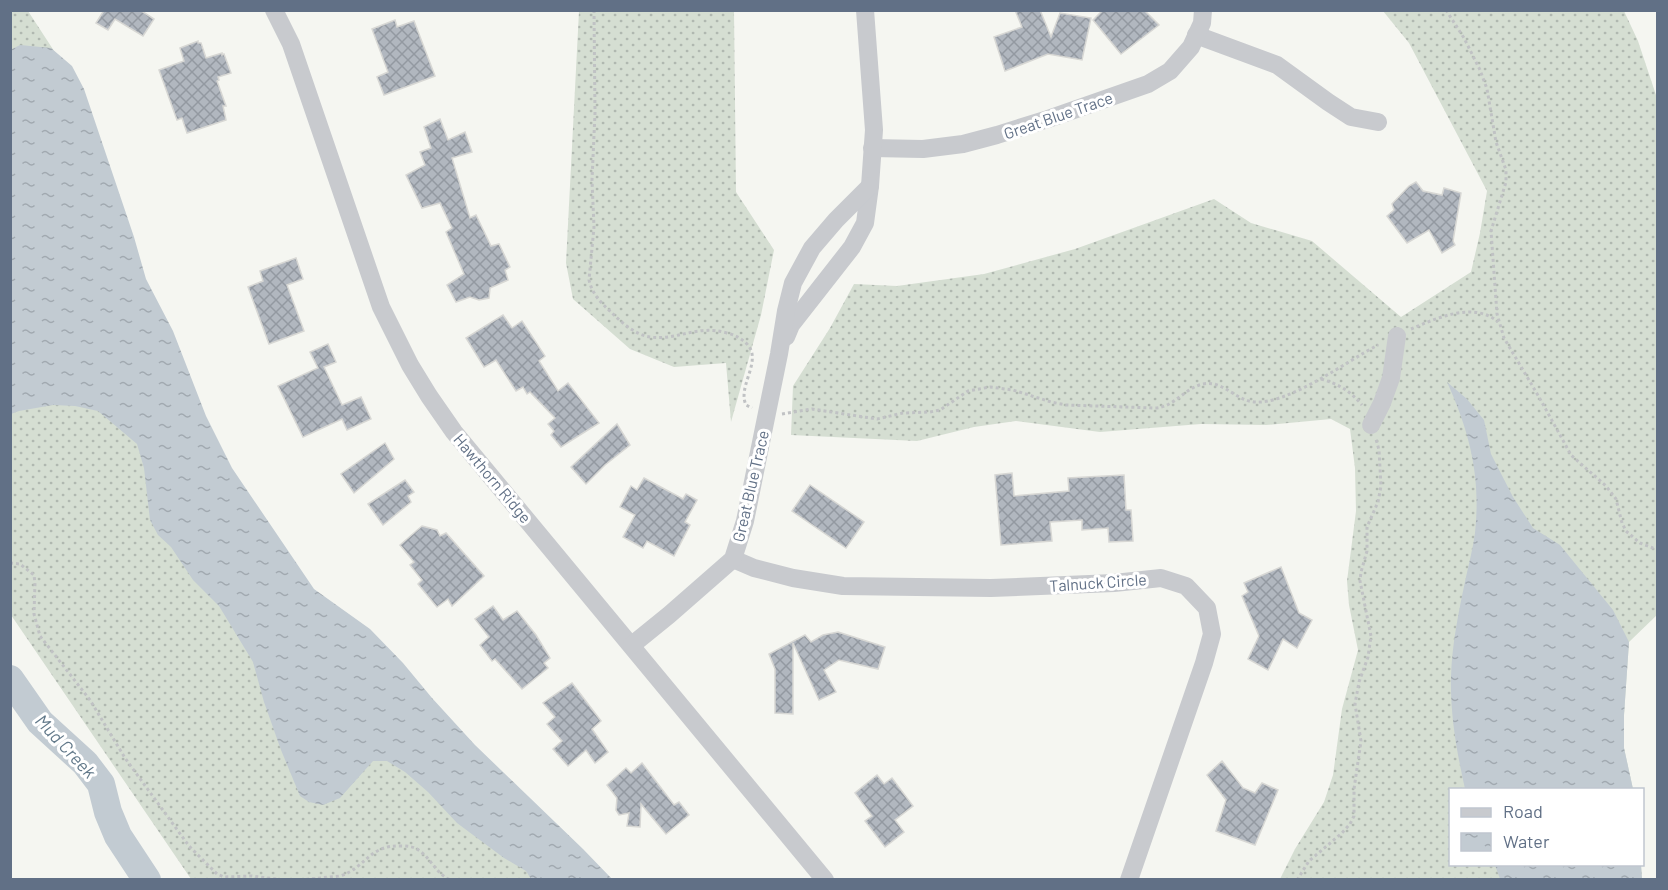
<svg xmlns="http://www.w3.org/2000/svg" width="1668" height="890" viewBox="0 0 1668 890" font-family="Barlow,sans-serif">
	<style>
		.grass { fill: url(#grass-dots) }
		.water { fill: url(#water-ripples) }
		.lines { fill: none; stroke-linecap: round; stroke-linejoin: round }
		.river { stroke: #c2cbd2; stroke-width: 28 }
		.building { fill: url(#building-cross-hatch); stroke: #d7d7d4; stroke-width: 1.5 }
		.path { stroke: #c0c2c4; stroke-width: 3; stroke-dasharray: 3 3; stroke-linecap: butt }
		.minor { stroke: #c8cace; stroke-width: 18 }
		.labels { text-anchor: middle; dominant-baseline: central; stroke-width: 6; stroke-linejoin: round; paint-order: stroke }
		.street-label { font-size: 16px; fill: #617086; stroke: #fff }
		.water-label { font-size: 18px; font-style: italic; fill: #62798a; stroke: #fff }
	</style>
	<defs>
		<pattern id="grass-dots" width="8" height="8" patternUnits="userSpaceOnUse" patternTransform="scale(1.5)"><rect width="8" height="8" fill="#d5ded2"/><path d="M2 2h.1M6 6h.1" fill="none" stroke="#b0b8b0" stroke-width="1.8" stroke-linecap="round"/></pattern>
		<pattern id="water-ripples" width="26" height="14" patternUnits="userSpaceOnUse" patternTransform="scale(1.5)"><rect width="26" height="14" fill="#c2cbd2"/><path d="M2 4q2-2 4 0t4 0M15 11q2-2 4 0t4 0" fill="none" stroke="#a1a9b0"/></pattern>
		<pattern id="building-cross-hatch" width="8" height="8" patternUnits="userSpaceOnUse" patternTransform="scale(1.5)"><rect width="8" height="8" fill="#b1b7bf"/><path d="M0 0l8 8M0 8l8-8" fill="none" stroke="#9399a1"/></pattern>
	</defs>
	<rect width="100%" height="100%" fill="#f5f6f1"/>
	<g class="grass">
		<path d="M10,11H28L58,57L184,398L264,554L588,879H191L11,615Z"/>
		<path d="M579,11H734L736,192L774,250L761,315L731,422L726,363L674,367L630,349L573,299L566,263Z"/>
		<path d="M1383,11H1624L1638,41L1658,101V614L1629,642L1624,715V748L1633,789L1450,790V864L1641,865L1642,879H1280L1295,849L1324,802L1333,775L1342,709L1358,650L1349,605L1347,581L1356,511L1355,468L1350,429L1331,419L1266,425L1201,424L1100,432L1016,421L974,427L917,441L791,435L793,386L830,328L854,284L897,286L984,274L1075,249L1214,199L1251,223L1312,241L1401,317L1471,272L1480,233L1487,191L1409,43Z"/>
	</g>
	<g class="water">
		<path d="M20,45L51,48L72,66L84,89L134,237L146,279L173,331L206,416L232,468L314,589L370,629L403,663L432,698L475,745L583,849L612,879H531L526,871L504,858L457,823L428,792L405,772L387,761H373L340,798L323,805L309,802L300,796L281,750L264,702L253,662L219,606L193,580L171,547L158,535L150,520L144,468L137,444L98,411L75,406L53,405L19,411L11,414L10,50Z"/>
		<path d="M1447,382L1467,399L1484,420L1491,454L1513,497L1533,528L1560,545L1613,610L1629,642L1624,715V748L1633,789H1465C1457,753 1450,714 1451,677C1452,643 1459,610 1466,577C1469,563 1473,548 1475,533C1481,477 1470,433 1447,382Z"/>
		<path d="M1495,865H1641L1642,879H1500Z"/>
	</g>
	<g class="lines">
		<path class="river" d="M10,679L40,722L85,763L101,784L108,812L118,836L147,880"/>
	</g>
	<g class="building">
		<path d="M101,10H140L154,19L143,36L115,19L108,30L96,23L103,12Z"/>
		<path d="M1015,10H1040L1051,37L1060,13L1091,18L1082,60L1048,54L1005,71L994,37L1022,27Z"/>
		<path d="M1103,10H1144L1159,25L1121,54L1093,20Z"/>
		<path d="M395,20L397,27L414,21L435,76L384,95L377,77L388,72L372,29Z"/>
		<path d="M198,41V43H201L206,58L222,53V55L224,54L231,73L218,77L219,80L217,81L226,106H223L226,120L187,133L182,118L177,120L159,70L184,61L180,48Z"/>
		<path d="M440,119L448,140L465,132L472,152L452,158L470,218L476,215L491,246L499,244L510,267L505,270L508,280L490,288L489,298L479,300L470,297L456,302L447,285L464,274L446,232L452,228L440,203L422,208L406,175L425,165L420,152L431,148L424,127Z"/>
		<path d="M1416,182L1423,191L1442,195L1444,188L1461,193L1453,241L1455,245L1442,253L1429,230L1407,243L1387,216L1394,210L1392,204L1409,186Z"/>
		<path d="M296,258L303,279L287,285L304,331L269,344L248,287L263,281L260,271Z"/>
		<path d="M503,315L512,328L522,321L545,356L539,361L558,391L568,383L599,423L561,447L551,435L554,431L548,424L555,418L530,392L527,394L523,387L516,391L496,360L484,367L466,338Z"/>
		<path d="M328,344L336,362L324,367L342,405L361,397L371,419L347,430L342,419L303,437L278,386L318,368L310,352Z"/>
		<path d="M617,424L630,445L605,465L586,484L571,467Z"/>
		<path d="M385,443L394,459L354,493L341,474Z"/>
		<path d="M1012,473L1014,496L1069,491L1068,478L1124,475L1126,510H1131L1133,541L1109,542L1108,528L1082,530V520L1050,522L1052,541L1001,545L995,475Z"/>
		<path d="M644,478L683,499L686,494L697,500L685,522L690,525L674,556L647,541L643,548L623,537L635,515L620,507L631,486L637,490Z"/>
		<path d="M405,480L414,492L408,496L411,502L383,525L368,504Z"/>
		<path d="M810,485L864,522L846,548L792,511Z"/>
		<path d="M422,526L437,530L440,536L446,533L484,576L452,606L448,599L437,607L418,584L422,580L410,565L414,562L400,545Z"/>
		<path d="M1281,567L1299,613L1312,620L1297,648L1283,639L1268,670L1248,659L1259,636L1242,596L1248,592L1244,583Z"/>
		<path d="M493,606L503,620L517,611L536,635L550,658L544,663L548,668L522,689L495,659L492,661L480,645L489,637L475,619Z"/>
		<path d="M838,632L885,647L878,669L839,660L824,670L836,692L819,700L793,643V714L775,713V669L769,654L805,635L811,642L823,635Z"/>
		<path d="M572,683L601,721L592,729L608,752L595,763L586,750L568,766L553,749L562,741L547,724L555,717L543,703Z"/>
		<path d="M1222,761L1243,788L1255,793L1262,783L1278,790L1255,845L1216,831L1226,800L1207,775Z"/>
		<path d="M642,763L674,805L679,802L689,815L666,834L641,804L640,827L627,826L629,813L619,815L616,810L617,798L607,785L626,768L631,773Z"/>
		<path d="M877,775L884,784L892,778L913,806L895,820L904,832L885,847L865,821L872,816L855,793Z"/>
	</g>
	<g class="lines">
		<g class="path">
			<path d="M594,10L595,113L592,180L594,227L589,280C592,294 602,304 612,313C622,323 636,335 650,337C677,341 697,324 727,333C735,335 741,338 747,344C763,361 737,386 746,405L752,408"/>
			<path d="M1446,10L1464,38L1480,70L1487,89L1496,142L1506,170V182L1491,231L1497,314L1504,338L1539,397L1571,455L1606,486L1616,499L1622,523L1626,531L1640,543L1653,548L1658,547"/>
			<path d="M1411,329C1437,318 1474,301 1498,322"/>
			<path d="M1321,379C1339,384 1350,391 1362,405"/>
			<path d="M782,414L812,409L877,419L903,413L930,412L940,410L968,391L990,387L1013,390L1051,402L1066,405L1154,408C1174,408 1184,388 1203,384C1223,380 1235,400 1254,402C1288,405 1347,361 1378,345"/>
			<path d="M10,563L20,564L34,575L35,583L34,614L40,636L90,700L125,758L189,846L217,874L224,877L252,876L283,880"/>
			<path d="M300,880L340,876C366,868 369,844 402,846C409,846 415,847 420,851C432,860 437,875 451,880"/>
			<path d="M1297,880L1309,861L1342,833L1350,824L1354,816V789L1361,741L1355,704L1359,682L1368,657L1371,636L1360,581L1361,572L1367,551V527L1378,502L1381,486L1379,450L1376,439"/>
		</g>
		<g class="minor">
			<path d="M274,10L291,44L381,307L410,365L429,396L454,432L825,880"/>
			<path d="M1196,35L1277,65L1328,102L1351,117L1378,122"/>
			<path d="M872,148L923,149L963,144L997,135L1048,119L1148,84L1170,71L1191,47L1202,23L1203,10"/>
			<path d="M786,337L791,325L852,247L865,223L870,186L874,130L865,10"/>
			<path d="M1371,425L1382,403L1391,378L1397,336"/>
			<path d="M733,559L754,568L793,578L843,586L991,588L1114,583L1161,578L1186,586L1207,608L1212,634L1204,663L1129,880"/>
			<path d="M632,645L669,615L733,559L745,521L779,354L786,311L793,283L812,248L836,220L870,186"/>
		</g>
	</g>
	<g class="labels">
		<g class="street-label">
			<text transform="translate(1058 115) rotate(-19)">Great Blue Trace</text>
			<text transform="translate(493 478) rotate(50)">Hawthorn Ridge</text>
			<text transform="translate(750 486) rotate(-77)">Great Blue Trace</text>
			<text transform="translate(1098 582) rotate(-4)">Talnuck Circle</text>
		</g>
		<g class="water-label">
			<text transform="translate(66 746) rotate(47)">Mud Creek</text>
		</g>
	</g>
	<rect width="1668" height="890" fill="none" stroke="#617086" stroke-width="24"/>
	<rect x="1449" y="788" width="195" height="78" fill="#ffffff" stroke="#c0c6cf" stroke-width="1.5"/>
	<rect x="1461" y="808" width="30" height="9" fill="#c8cace" stroke="#c0c6cf" stroke-width="1.5"/>
	<text x="1503" y="818" font-size="18" fill="#617086">Road</text>
	<rect x="1461" y="833" width="30" height="18" fill="url(#water-ripples)" stroke="#c0c6cf" stroke-width="1.5"/>
	<text x="1503" y="848" font-size="18" fill="#617086">Water</text>
</svg>
